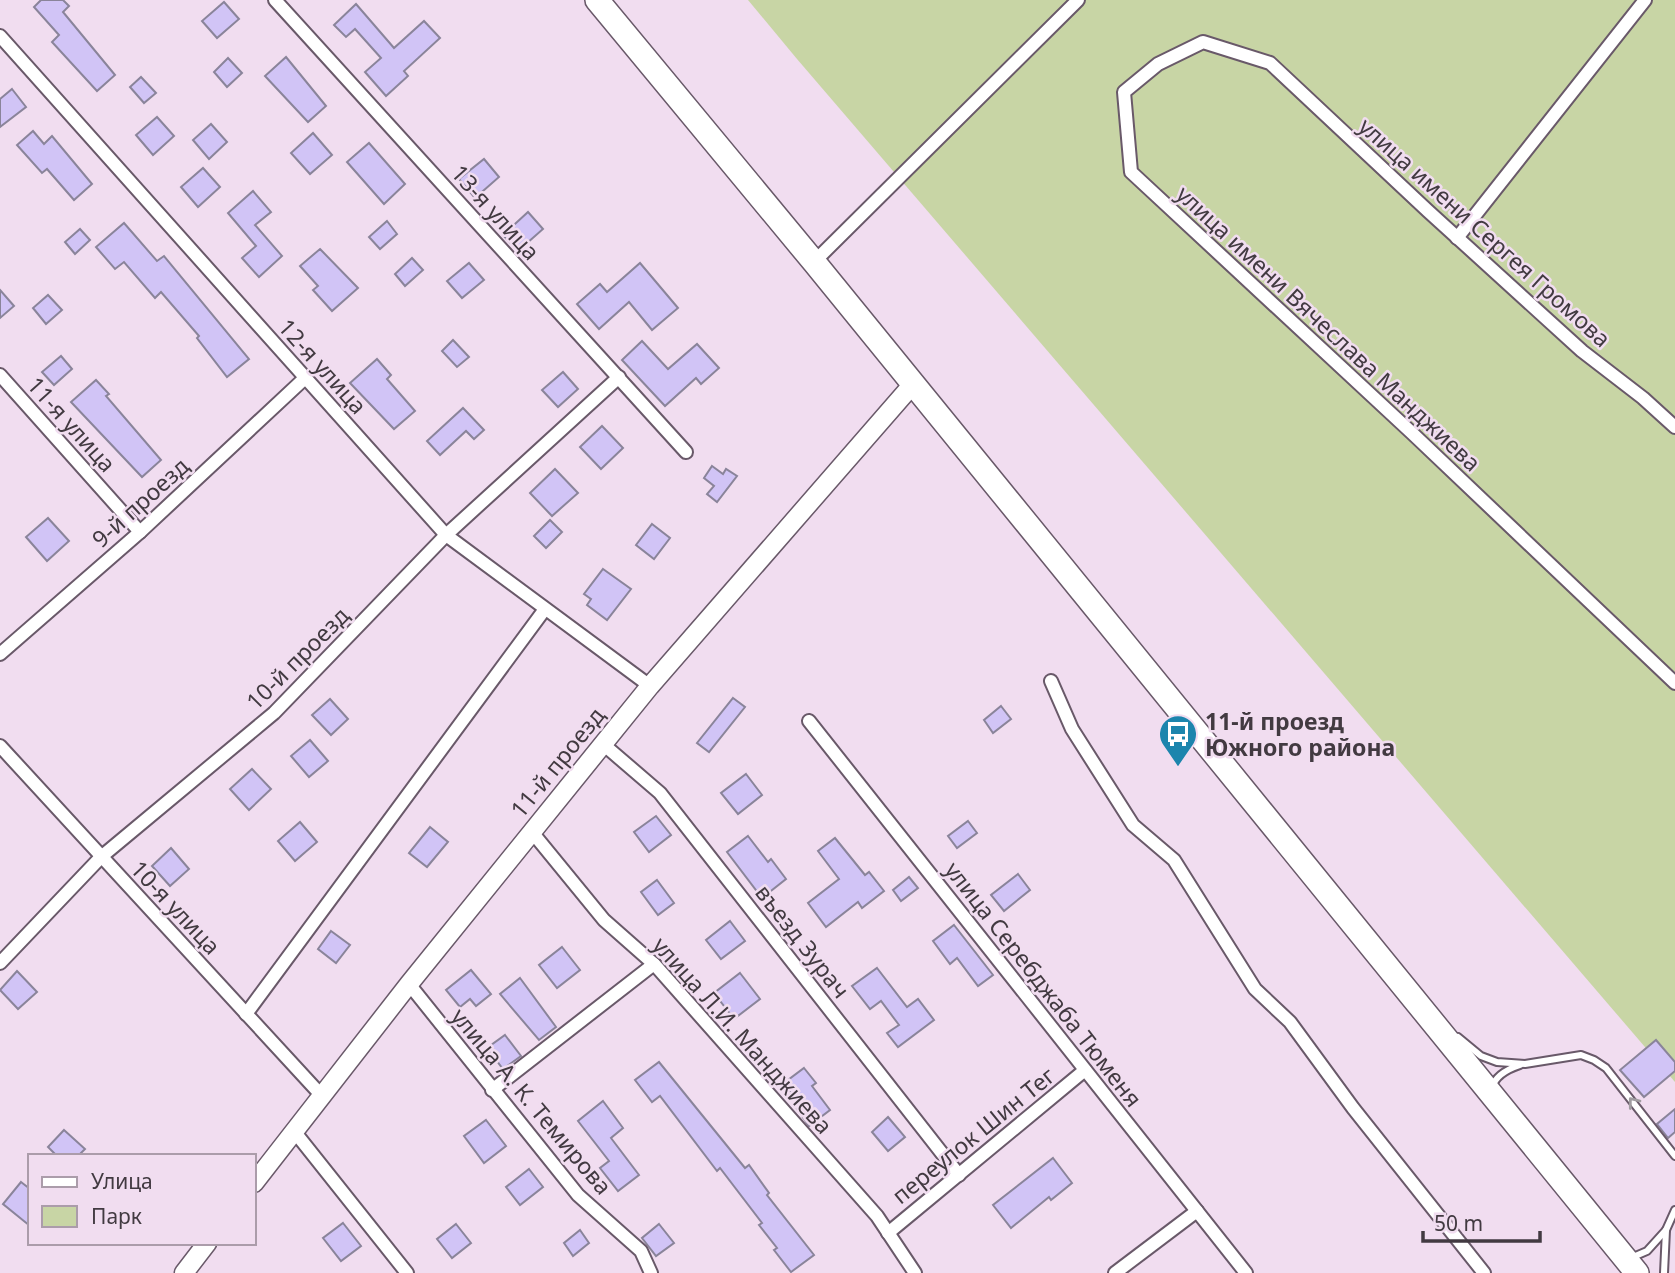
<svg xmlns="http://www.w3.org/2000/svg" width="1675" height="1273" viewBox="0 0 1675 1273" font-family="'Noto Sans',sans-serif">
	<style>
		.green { fill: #c8d5a5 }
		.building { fill: #d1c4f6; stroke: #8a849a; stroke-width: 2 }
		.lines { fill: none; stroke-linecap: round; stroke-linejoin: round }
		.lane-casing { stroke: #695969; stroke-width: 10 }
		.street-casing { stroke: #695969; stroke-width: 16 }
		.secondary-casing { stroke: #695969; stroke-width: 21 }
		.highway-casing { stroke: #695969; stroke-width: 26 }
		.lane { stroke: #fff; stroke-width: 6 }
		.street { stroke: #fff; stroke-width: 12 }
		.secondary { stroke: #fff; stroke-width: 18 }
		.highway { stroke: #fff; stroke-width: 23 }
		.oneway { stroke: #a09ca0 }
		.labels { text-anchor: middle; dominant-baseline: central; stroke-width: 5; stroke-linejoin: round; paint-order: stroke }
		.street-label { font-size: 23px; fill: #423a41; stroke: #f1ddf0 }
		.poi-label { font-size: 23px; font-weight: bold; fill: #423a41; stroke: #f1ddf0; text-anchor: start }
	</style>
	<rect width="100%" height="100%" fill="#f1ddf0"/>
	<path class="green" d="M748,0H1675V1082L797,59Z"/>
	<g class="building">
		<path d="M41,0H63L69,6L63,12L115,75L97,91L52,42L59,35L34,7Z"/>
		<path d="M224,2L239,19L217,38L202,21Z"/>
		<path d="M356,4L394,48L424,21L440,38L404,71L408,76L386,96L365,72L381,58L355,29L346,37L334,25Z"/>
		<path d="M286,57L326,106L308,122L265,76Z"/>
		<path d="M228,58L242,73L227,87L214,72Z"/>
		<path d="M141,77L156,93L144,103L130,87Z"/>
		<path d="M12,89L26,107L0,127V99Z"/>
		<path d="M157,117L174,136L153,155L136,135Z"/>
		<path d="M211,124L227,142L209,159L193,140Z"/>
		<path d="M33,131L44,144L52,136L92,184L74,200L47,169L42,173L17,145Z"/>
		<path d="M313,133L332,155L310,174L291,153Z"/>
		<path d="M369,143L405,184L384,204L347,162Z"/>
		<path d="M484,159L499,177L475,198L459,179Z"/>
		<path d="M203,168L220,187L198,207L181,187Z"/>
		<path d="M253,191L271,212L255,225L282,256L259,277L242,258L256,246L228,213Z"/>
		<path d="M528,212L543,229L518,251L503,235Z"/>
		<path d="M387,221L397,234L380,249L369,237Z"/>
		<path d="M124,223L157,261L164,256L249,359L227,377L197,338L199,336L161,292L155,298L124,262L115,269L96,247Z"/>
		<path d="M80,229L90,240L75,254L65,242Z"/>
		<path d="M320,249L358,288L332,311L313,290L318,286L300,266Z"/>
		<path d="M412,258L423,270L405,286L395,274Z"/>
		<path d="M469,263L484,280L462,298L447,281Z"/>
		<path d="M640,263L678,308L652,330L629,302L599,329L577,304L600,284L607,292Z"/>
		<path d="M0,290L14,306L0,318Z"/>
		<path d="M48,295L62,310L46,324L33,308Z"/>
		<path d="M453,340L469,357L457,367L442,351Z"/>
		<path d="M642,341L668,369L697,344L719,368L701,384L696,378L665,406L622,360Z"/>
		<path d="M61,356L72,369L54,385L42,372Z"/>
		<path d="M377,359L391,375L387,379L415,411L394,429L350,383Z"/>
		<path d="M563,372L578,389L558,407L542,390Z"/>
		<path d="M96,380L109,394L106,396L161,460L142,477L71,402Z"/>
		<path d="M463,408L484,430L474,439L466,431L440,455L427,441Z"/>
		<path d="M602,426L623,448L601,469L580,447Z"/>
		<path d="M712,466L723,474L726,469L737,476L717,502L707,494L714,486L704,478Z"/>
		<path d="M555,469L578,493L552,516L530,493Z"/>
		<path d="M48,518L69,541L47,561L26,537Z"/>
		<path d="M550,520L562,532L546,548L534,536Z"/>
		<path d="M652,524L670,538L654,559L636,545Z"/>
		<path d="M603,569L631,589L607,620L587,605L591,599L584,594Z"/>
		<path d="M733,698L745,707L709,752L697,743Z"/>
		<path d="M330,699L348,719L331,735L312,715Z"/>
		<path d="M1001,706L1011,719L993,733L984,720Z"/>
		<path d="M310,740L328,761L309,777L291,756Z"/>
		<path d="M252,769L271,789L249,810L230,789Z"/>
		<path d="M746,774L762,795L738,814L721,793Z"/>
		<path d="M656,816L671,835L649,852L634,832Z"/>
		<path d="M968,821L977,833L957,848L948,836Z"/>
		<path d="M300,822L317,842L295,861L278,841Z"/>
		<path d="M430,827L448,842L427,867L409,853Z"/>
		<path d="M748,836L768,862L771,859L786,879L762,898L727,852Z"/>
		<path d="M835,838L865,875L869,872L884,891L862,908L858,902L826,927L808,903L839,879L818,851Z"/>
		<path d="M171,848L189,869L170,886L152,866Z"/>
		<path d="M1018,874L1030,890L1004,911L991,895Z"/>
		<path d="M909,877L918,888L901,901L893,890Z"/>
		<path d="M657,880L674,903L658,915L641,892Z"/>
		<path d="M730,921L745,941L721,959L706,940Z"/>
		<path d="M954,925L993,975L978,986L957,958L950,964L933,941Z"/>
		<path d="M331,931L350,945L336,963L318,949Z"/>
		<path d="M562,947L580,970L557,988L539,965Z"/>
		<path d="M877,968L907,1007L918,999L934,1020L898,1047L887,1033L899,1025L881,1001L870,1009L852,986Z"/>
		<path d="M471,970L491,994L476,1006L470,999L460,1007L446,990Z"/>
		<path d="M17,971L37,992L18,1009L0,990Z"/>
		<path d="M740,973L760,999L734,1019L714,993Z"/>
		<path d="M520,978L556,1027L539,1040L500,994Z"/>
		<path d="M505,1035L521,1056L503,1069L487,1048Z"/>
		<path d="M1656,1040L1675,1062V1071L1644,1097L1620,1070Z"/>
		<path d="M659,1062L745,1168L749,1165L769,1193L767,1195L814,1255L791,1272L774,1250L777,1248L759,1225L762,1223L720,1168L717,1171L660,1096L652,1102L635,1080Z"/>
		<path d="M804,1068L816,1083L812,1086L830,1110L809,1126L797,1109L801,1106L784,1083Z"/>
		<path d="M603,1101L623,1128L611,1138L639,1175L618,1191L600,1168L609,1161L578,1121Z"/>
		<path d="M1675,1109V1132L1668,1138L1657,1124Z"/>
		<path d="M888,1117L905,1137L888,1151L872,1132Z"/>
		<path d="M486,1120L506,1146L484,1163L464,1136Z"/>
		<path d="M64,1130L85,1149L78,1156H57L48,1147Z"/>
		<path d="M1053,1158L1072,1183L1051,1200L1049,1197L1011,1228L993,1205Z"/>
		<path d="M529,1169L543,1187L520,1205L506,1187Z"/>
		<path d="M21,1182L30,1189V1226L3,1204Z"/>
		<path d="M343,1223L361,1246L341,1261L323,1238Z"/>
		<path d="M456,1224L471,1243L452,1258L437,1239Z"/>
		<path d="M659,1224L674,1243L656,1256L642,1238Z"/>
		<path d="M580,1230L589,1243L573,1256L564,1243Z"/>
	</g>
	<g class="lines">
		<defs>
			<g id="lane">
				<path d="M1458,1037L1481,1056L1497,1062L1525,1064L1581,1055L1594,1060L1606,1068L1675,1156"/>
				<path d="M1492,1088C1495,1075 1508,1069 1520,1065"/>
				<path d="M1633,1257L1647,1251L1666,1230"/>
				<path d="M1664,1273L1666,1230L1675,1210"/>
			</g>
			<g id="street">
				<path d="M275,0L686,452"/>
				<path d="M0,36L446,535L650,686"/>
				<path d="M1457,238L1645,0"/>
				<path d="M814,262L1078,0"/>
				<path d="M0,375L140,532"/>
				<path d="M1675,427L1643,398L1582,351L1428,211L1270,63L1203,42L1158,64L1124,92L1131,172L1412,433L1675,683"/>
				<path d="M0,654L140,532L305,378"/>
				<path d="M1051,681L1072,729L1133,825L1174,860L1255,989L1290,1022L1353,1108L1484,1273"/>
				<path d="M809,721L1246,1273"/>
				<path d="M603,744L660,793L959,1175"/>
				<path d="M0,746L322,1096"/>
				<path d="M532,832L604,920L655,965L877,1216L915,1273"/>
				<path d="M0,963L101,857L274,713L446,535L619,377"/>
				<path d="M409,984L578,1195L641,1251L651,1273"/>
				<path d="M246,1014L545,609"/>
				<path d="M492,1090L654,964"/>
				<path d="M294,1131L407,1273"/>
				<path d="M888,1233L1085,1070"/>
				<path d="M1115,1273L1197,1211"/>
			</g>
			<g id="secondary">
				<path d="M254,1183L409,984L650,686L913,384"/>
				<path d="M184,1273L207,1243"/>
			</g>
			<path id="highway" d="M597,0L814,262L1637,1273"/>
		</defs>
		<use href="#lane" class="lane-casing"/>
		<use href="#street" class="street-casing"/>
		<use href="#secondary" class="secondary-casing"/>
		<use href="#highway" class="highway-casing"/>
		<use href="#lane" class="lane"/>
		<use href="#street" class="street"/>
		<use href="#secondary" class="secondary"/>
		<use href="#highway" class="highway"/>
	</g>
	<defs><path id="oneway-chevron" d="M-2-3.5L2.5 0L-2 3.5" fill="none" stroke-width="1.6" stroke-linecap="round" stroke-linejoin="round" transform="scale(1.75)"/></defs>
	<use class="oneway" href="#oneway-chevron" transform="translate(1633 1102) rotate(-128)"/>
	<defs>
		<symbol id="bus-pin" viewBox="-11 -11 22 30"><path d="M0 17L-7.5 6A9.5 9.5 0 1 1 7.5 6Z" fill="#1c85ad" stroke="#f1ddf0"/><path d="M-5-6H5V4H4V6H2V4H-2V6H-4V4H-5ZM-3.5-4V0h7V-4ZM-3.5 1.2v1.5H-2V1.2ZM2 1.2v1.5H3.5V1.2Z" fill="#fff"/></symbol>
	</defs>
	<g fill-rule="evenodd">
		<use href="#bus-pin" x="1156" y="712" width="44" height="60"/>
	</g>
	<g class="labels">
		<g class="street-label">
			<text transform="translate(496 212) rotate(48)">13-я улица</text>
			<text transform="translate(1485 232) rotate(42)">улица имени Сергея Громова</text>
			<text transform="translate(1329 328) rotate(43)">улица имени Вячеслава Манджиева</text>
			<text transform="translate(323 366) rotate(48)">12-я улица</text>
			<text transform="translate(72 424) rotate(48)">11-я улица</text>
			<text transform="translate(140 502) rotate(-42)">9-й проезд</text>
			<text transform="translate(297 658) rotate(-45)">10-й проезд</text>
			<text transform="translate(557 762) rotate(-51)">11-й проезд</text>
			<text transform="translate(176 907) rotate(47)">10-я улица</text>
			<text transform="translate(803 941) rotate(52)">въезд Зурач</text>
			<text transform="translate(1044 984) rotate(52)">улица Серебджаба Тюменя</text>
			<text transform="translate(743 1035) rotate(48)">улица Л.И. Манджиева</text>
			<text transform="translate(532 1101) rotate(50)">улица А. К. Темирова</text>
			<text transform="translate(973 1135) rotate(-39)">переулок Шин Тег</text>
		</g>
		<g class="poi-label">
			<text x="1205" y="721">11-й проезд<tspan x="1205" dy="26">Южного района</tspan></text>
		</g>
	</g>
	<rect x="28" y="1154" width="228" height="91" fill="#f1ddf0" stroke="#ab9caa" stroke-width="2"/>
	<rect x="42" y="1177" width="35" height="10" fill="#ffffff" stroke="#ab9caa" stroke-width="2"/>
	<text x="91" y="1189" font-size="21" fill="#423a41">Улица</text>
	<rect x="42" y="1206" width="35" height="21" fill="#c8d5a5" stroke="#ab9caa" stroke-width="2"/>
	<text x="91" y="1224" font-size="21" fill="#423a41">Парк</text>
	<path d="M1423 1231v10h117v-10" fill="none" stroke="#423a41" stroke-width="3.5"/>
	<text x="1434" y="1231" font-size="21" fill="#423a41" stroke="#f1ddf0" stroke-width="5" paint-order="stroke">50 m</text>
</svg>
